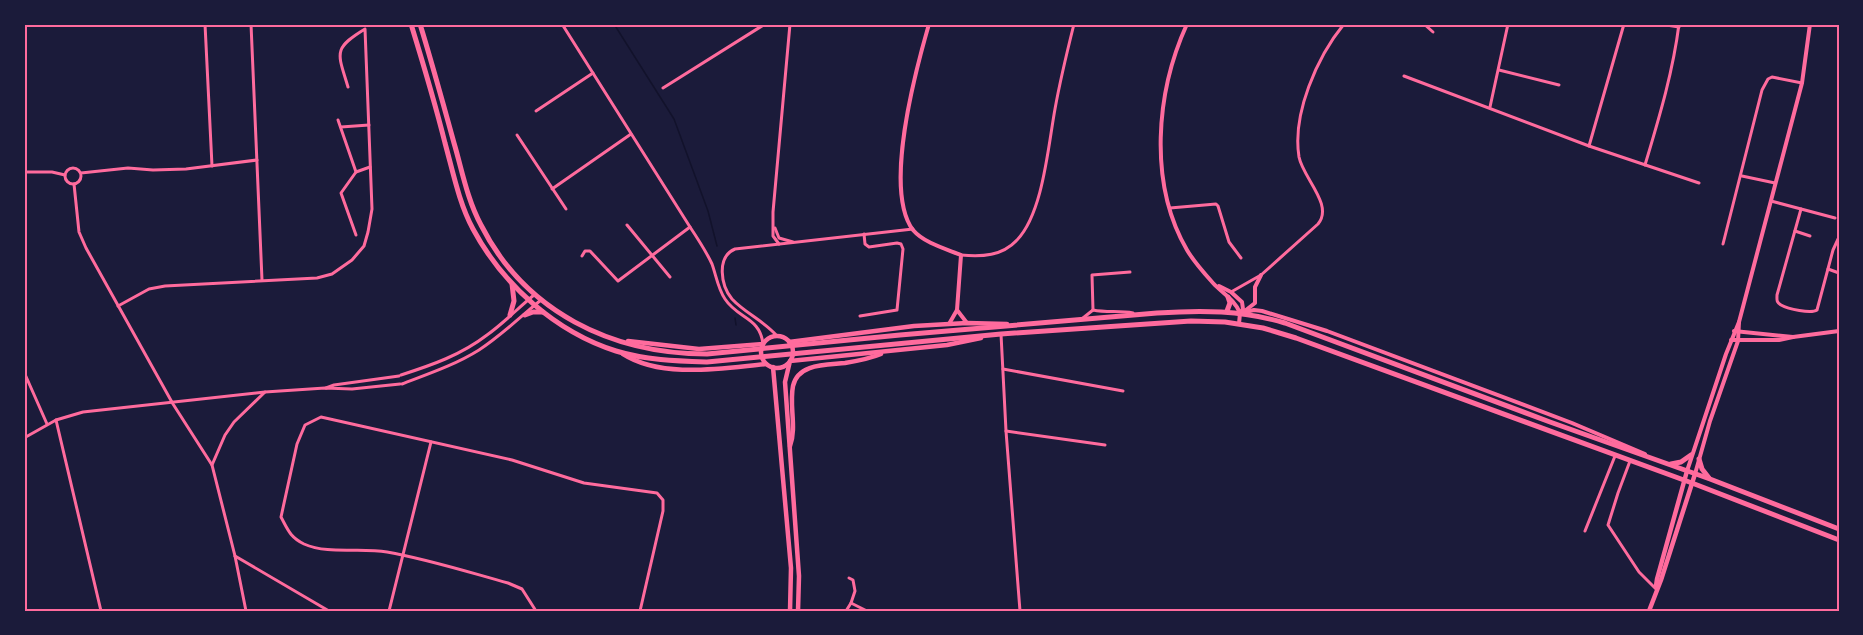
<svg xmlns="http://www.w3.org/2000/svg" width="1863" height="635" viewBox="0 0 1863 635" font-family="'Noto Sans',sans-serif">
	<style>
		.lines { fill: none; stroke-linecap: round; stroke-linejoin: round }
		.stream { stroke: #12122b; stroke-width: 1.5 }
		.minor { stroke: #ff6b9d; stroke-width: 3 }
		.tertiary { stroke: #ff6b9d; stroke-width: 4 }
		.secondary { stroke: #ff6b9d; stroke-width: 4.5 }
		.primary { stroke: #ff6b9d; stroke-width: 5 }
		.neatline { fill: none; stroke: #ff6b9d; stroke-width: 2 }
	</style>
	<rect width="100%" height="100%" fill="#1b1b3a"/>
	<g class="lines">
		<g class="stream">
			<path d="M614,24L674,119L708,211L717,246"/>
			<path d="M735,318L736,325"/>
		</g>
		<g class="minor">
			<path d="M205,24L212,166"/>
			<path d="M251,24L262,280"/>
			<path d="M562,24L690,227L618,281L590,251H585L582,256"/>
			<path d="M1424,24L1433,32"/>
			<path d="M1660,24L1679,27"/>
			<path d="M1499,70L1559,85"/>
			<path d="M1404,76L1589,146L1699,183"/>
			<path d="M663,88L765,24"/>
			<path d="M1490,107L1508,24"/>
			<path d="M536,111L593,73"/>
			<path d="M338,120L356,172"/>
			<path d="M341,127L369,125"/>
			<path d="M517,135L566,209"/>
			<path d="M1589,146L1624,24"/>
			<path d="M1645,165C1659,118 1673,72 1679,24"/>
			<circle cx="73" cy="176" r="8"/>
			<path d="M24,172H52L65,175"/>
			<path d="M81,173L128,168L153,170L186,169L257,160"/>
			<path d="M1742,176L1775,183"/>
			<path d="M74,184L79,232L86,248L173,404L212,465"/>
			<path d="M552,189L631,134"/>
			<path d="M1771,201L1835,218"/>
			<path d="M1170,208L1216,204L1218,206L1229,242L1241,258"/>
			<path d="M1801,209L1777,295C1777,300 1776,302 1781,305C1788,309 1811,314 1817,310L1833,250L1839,237"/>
			<path d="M627,225L670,277"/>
			<path d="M690,227C698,239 706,251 712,264C716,275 718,289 725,299C738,319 760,317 763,344"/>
			<path d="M775,228L779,238L793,242"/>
			<path d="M1795,231L1810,236"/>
			<path d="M356,235L341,193L356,172L370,167"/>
			<path d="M779,244L773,236V212L790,24"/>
			<path d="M1723,244L1762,90L1768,79L1772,77L1802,83"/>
			<path d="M961,255C982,257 1002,256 1017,240C1043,213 1048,147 1055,109C1060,81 1067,52 1074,24"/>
			<path d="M1828,269L1839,273"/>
			<path d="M1231,292L1261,275L1318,224C1334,205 1303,178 1299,157C1292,114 1317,57 1344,24"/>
			<path d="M118,306L149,289L165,286L317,278L332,274L352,260L364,246L368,232L372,209L365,29C332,49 338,53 348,87"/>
			<path d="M1093,310L1092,275L1130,272"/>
			<path d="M1093,310C1107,313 1120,310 1133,313"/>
			<path d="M860,316L897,310L903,249L901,244L897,243L869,247L865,244L864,234"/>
			<path d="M1083,318L1093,310"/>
			<path d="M1001,334L1006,431L1020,611"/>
			<path d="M777,336C764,321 745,313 732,299C721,286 716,257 735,249L913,229"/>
			<path d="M1003,369L1123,391"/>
			<path d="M24,372L47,424"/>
			<path d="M401,375C432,365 461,355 487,335C504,323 518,308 534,295"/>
			<path d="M402,384C428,374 455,365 479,350C502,335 520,317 541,300"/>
			<path d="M326,388L334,385L399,376"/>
			<path d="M56,420L101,611"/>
			<path d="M1006,431L1105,445"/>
			<path d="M24,438L56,420L83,412L265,392L325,388L352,389L400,384"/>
			<path d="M1630,461L1618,493L1608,525L1639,572L1656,589"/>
			<path d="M1585,531L1615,456"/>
			<path d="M235,556L329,611"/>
			<path d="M849,578L853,580L855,591L851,603"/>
			<path d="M246,611L235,556L212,465L225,435L234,422L265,392"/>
			<path d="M389,611L431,442"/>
			<path d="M536,611L522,589L508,583C468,572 427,559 387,552C360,547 329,555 304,544C290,537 288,530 281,517L297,444L305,425L321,417L512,460L584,483L657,493L663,500V511L640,611"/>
			<path d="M846,611L851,603L867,611"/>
		</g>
		<g class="tertiary">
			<path d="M929,24C916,69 883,190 913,230C924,243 946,249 961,255L957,310L949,324"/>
			<path d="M1187,24C1156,92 1148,183 1187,250C1194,262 1204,273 1213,283C1222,293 1235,300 1240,313"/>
			<path d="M1219,286L1231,292L1242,302L1243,309L1240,313L1239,324"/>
			<path d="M957,310L967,323"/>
			<path d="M1246,310L1255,303V287L1261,275"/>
			<path d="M1241,313L1254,310L1262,311L1327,331L1572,423L1645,454"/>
			<path d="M1734,331L1793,337L1839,331"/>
			<path d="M1731,340H1779L1793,337"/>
			<path d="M1687,471L1726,354L1739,322L1802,83L1810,24"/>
			<path d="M1695,474L1710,421L1738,341L1739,322"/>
		</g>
		<g class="secondary">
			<circle cx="777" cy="352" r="16"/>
			<path d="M628,341L699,349L763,344"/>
			<path d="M789,342L914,326L967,323L1007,324"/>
			<path d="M623,354C662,379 722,368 766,364"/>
			<path d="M773,367L791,568L790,611"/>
			<path d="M790,446C797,427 789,406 793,386C798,363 827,365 845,363C857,361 869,359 881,354"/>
			<path d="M1656,586L1657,579L1687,471"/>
			<path d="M798,611L799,576L785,382L790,361L947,345L981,338"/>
			<path d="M1649,611L1661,580L1695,474"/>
		</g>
		<g class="primary">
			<path d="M411,24C423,63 435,103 445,143C453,172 459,203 473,229C503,285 556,332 616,351C645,360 677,361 707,362L1001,334L1191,321L1225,322L1263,328L1296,338L1692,483L1839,540"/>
			<path d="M420,24C432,63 443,103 454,143C462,170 467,199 481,225C525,312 612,354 707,354L900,335L1157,313C1201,310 1242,310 1285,323L1550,422L1710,479L1839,529"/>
			<path d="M1227,311L1230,303L1228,297"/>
			<path d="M510,315L514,301L512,284"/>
			<path d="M525,315L533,312H543"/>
			<path d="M1699,459L1702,469L1709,478"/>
			<path d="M1671,464L1681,462L1691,455"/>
		</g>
	</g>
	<rect width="1863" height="635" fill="none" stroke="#1b1b3a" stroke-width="51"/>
	<rect x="26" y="26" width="1812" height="584" class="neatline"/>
</svg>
